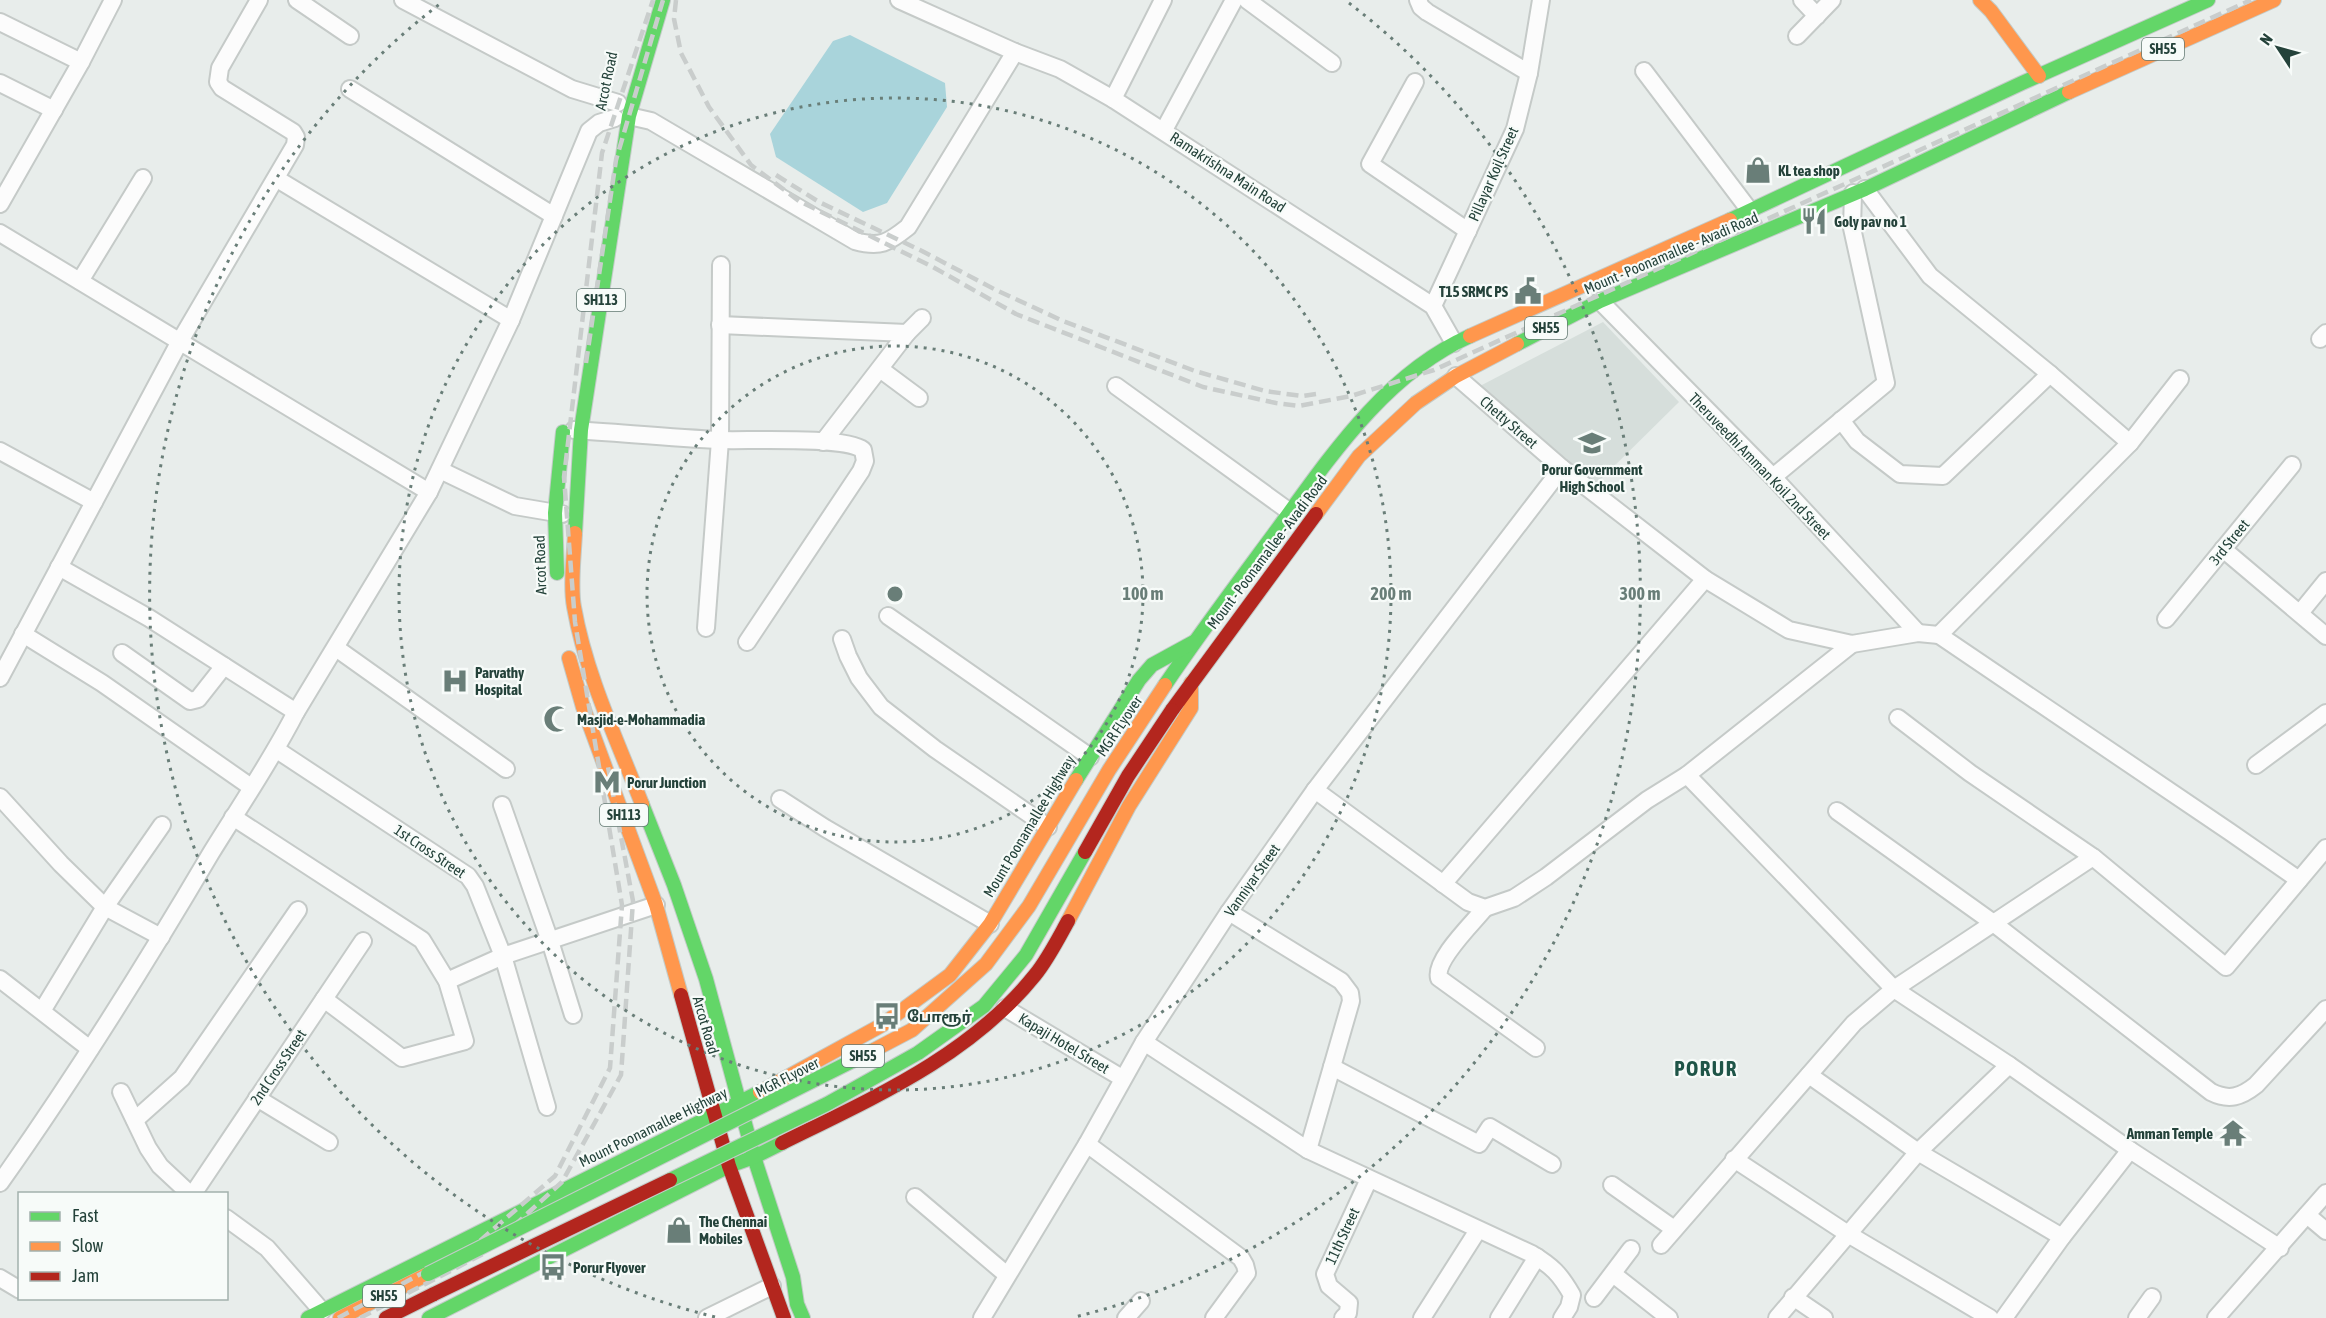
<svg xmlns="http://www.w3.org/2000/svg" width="2326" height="1318" viewBox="0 0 2326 1318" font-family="'Asap Condensed','Noto Sans Tamil',sans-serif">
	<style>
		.built { fill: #d6dedb }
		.water { fill: #a9d4db }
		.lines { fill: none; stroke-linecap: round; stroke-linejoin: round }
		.street-casing { stroke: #c5cac8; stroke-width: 20 }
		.fast-casing { stroke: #c3cbc8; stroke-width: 16 }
		.slow-casing { stroke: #c3cbc8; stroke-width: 16 }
		.jam-casing { stroke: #c3cbc8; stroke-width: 16 }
		.street { stroke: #fcfcfc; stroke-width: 16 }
		.fast { stroke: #63d668; stroke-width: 14 }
		.slow { stroke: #ff974d; stroke-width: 14 }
		.jam { stroke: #b3261e; stroke-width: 14 }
		.rail { stroke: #c9cdcc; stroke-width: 4.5; stroke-dasharray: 12 6; stroke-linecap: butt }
		.fast-bridge-casing { stroke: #c3ccc9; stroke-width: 16; stroke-linecap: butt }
		.slow-bridge-casing { stroke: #c3ccc9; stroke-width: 16; stroke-linecap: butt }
		.jam-bridge-casing { stroke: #c3ccc9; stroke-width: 16; stroke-linecap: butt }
		.fast-bridge { stroke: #63d668; stroke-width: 14 }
		.slow-bridge { stroke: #ff974d; stroke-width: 14 }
		.jam-bridge { stroke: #b3261e; stroke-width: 14 }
		.ring { fill: none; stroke: #697e78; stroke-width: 3; stroke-dasharray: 3 6 }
		.labels { text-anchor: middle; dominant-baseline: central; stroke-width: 4.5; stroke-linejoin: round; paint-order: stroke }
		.shield { fill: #f7fbf9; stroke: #637a73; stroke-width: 1.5 }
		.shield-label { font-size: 14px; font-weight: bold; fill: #24423a }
		.street-label { font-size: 15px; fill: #24423a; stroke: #f7fbf9 }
		.poi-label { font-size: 15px; font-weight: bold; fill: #24423a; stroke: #f7fbf9; text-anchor: start }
		.district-label { font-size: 21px; font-weight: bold; letter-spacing: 1.5px; fill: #1f5548; stroke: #f7fbf9 }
		.centre { fill: #697e78; stroke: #f7fbf9; stroke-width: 3 }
		.ring-label { font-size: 18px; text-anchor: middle; font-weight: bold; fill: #697e78; stroke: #f7fbf9; stroke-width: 4.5; stroke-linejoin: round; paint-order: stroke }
	</style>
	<rect width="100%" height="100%" fill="#e8edeb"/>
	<path class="built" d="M1603,322L1679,402L1595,485L1480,386Z"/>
	<path class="water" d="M850,35L945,83L947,107L887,203L863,212L776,157L770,134L833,41Z"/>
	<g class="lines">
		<defs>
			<g id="street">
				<path d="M297,0L350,36"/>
				<path d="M403,0L572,89L618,103"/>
				<path d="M899,0L1015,52L1060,69L1113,99L1433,306L1454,343"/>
				<path d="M1247,0L1332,63"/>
				<path d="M1418,0L1421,7L1427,12L1529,73"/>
				<path d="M1802,0L1817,16"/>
				<path d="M0,22L81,62"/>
				<path d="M1797,36L1832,0"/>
				<path d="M1644,71L1750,211"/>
				<path d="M1415,82L1370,164L1468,231"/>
				<path d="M0,83L54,110"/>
				<path d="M350,89L554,216"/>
				<path d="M1113,99L1163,0"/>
				<path d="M629,116L651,121L855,241C880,248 888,243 908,227L1015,52"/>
				<path d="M1164,130L1234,0"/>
				<path d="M277,179L511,320"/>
				<path d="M1865,189L1930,276L2050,374L2130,443"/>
				<path d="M0,204L81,62L113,0"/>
				<path d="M0,233L429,492"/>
				<path d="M80,281L143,178"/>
				<path d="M1600,301L1773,477L1918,633"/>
				<path d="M1433,306L1515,129L1529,73L1541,0"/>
				<path d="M720,325L907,333L823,442"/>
				<path d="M907,333L922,318"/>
				<path d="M2320,339L2326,333"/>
				<path d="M880,369L919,398"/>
				<path d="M1456,376L1562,468L1705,579L1789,630L1852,644L1918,633L1939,635L2130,443L2180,379"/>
				<path d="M1116,386L1290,512"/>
				<path d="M1841,420L1857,441L1900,474L1943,476L2050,374"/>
				<path d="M574,430C623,433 672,438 721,440C748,441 845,436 863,450L865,461L861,471L747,642"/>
				<path d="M0,451L94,502"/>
				<path d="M440,470L515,506L562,514"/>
				<path d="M1773,477L1886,383L1852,228L1853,193"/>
				<path d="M2223,549L2326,636"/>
				<path d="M59,567L149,618L296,712"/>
				<path d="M2300,613L2326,581"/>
				<path d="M888,616L1090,757"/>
				<path d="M2166,619L2292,465"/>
				<path d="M706,628L720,440L721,265"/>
				<path d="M23,634L102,683L251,787"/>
				<path d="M1939,635L2230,832L2299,880"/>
				<path d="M842,639L848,656L859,678L881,707L935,749L1048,827"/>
				<path d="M336,648L506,769"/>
				<path d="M122,653L190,701L198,699L224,666"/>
				<path d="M0,678L180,341L295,145L296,137L293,132L222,88L218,82L220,68L259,0"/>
				<path d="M1898,718L1970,773L2093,857L2226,967L2326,848"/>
				<path d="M277,750L468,876L475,886L503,956L547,1107"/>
				<path d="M2256,765L2326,713"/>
				<path d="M1687,775L1894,989L2009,1065L2130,1150L2280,1248"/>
				<path d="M1315,790L1468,902L1485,908L1514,898L1546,877L1647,800L1687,775L1852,644"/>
				<path d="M0,797L61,864L105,907L161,937"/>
				<path d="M780,799L825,828L990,924"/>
				<path d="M502,805L550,941L573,1015"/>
				<path d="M1837,811L1992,922L2211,1092C2229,1101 2241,1097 2256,1085L2326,1009"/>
				<path d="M233,817L422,940L447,981L465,1041L402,1058L324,999"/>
				<path d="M1443,884L1705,579"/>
				<path d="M1485,908C1473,923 1434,960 1439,978L1536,1048"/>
				<path d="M1229,912L1341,981L1350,993L1351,1001L1308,1150"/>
				<path d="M0,979L90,1049"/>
				<path d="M447,981L503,956L656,905"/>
				<path d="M1005,1008L1122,1078"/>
				<path d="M42,1011L105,907L162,825"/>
				<path d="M1144,1042L1308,1150L1532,1254C1552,1266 1560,1274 1572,1295L1569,1307L1562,1318"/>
				<path d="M1332,1067L1479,1144L1490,1127L1552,1164"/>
				<path d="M1809,1075L1918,1152L2062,1237"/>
				<path d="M121,1092L148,1148L160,1166L190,1194"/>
				<path d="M257,1098L329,1142"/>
				<path d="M135,1120L182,1078L298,910"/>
				<path d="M1087,1144L1241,1258L1245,1265L1247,1273L1214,1318"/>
				<path d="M1734,1159L1848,1234L1990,1318"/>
				<path d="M0,1183C75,1077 145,965 211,853C240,806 271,761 296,712L429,492L511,320L589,131L599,123L615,118"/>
				<path d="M1612,1185L1674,1229"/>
				<path d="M193,1194L363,941"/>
				<path d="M915,1197L1007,1275"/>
				<path d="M2307,1215L2326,1231"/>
				<path d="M226,1218L267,1248L322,1311"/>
				<path d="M1661,1245L1854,1023L1894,989L2093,857"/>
				<path d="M1613,1274L1669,1318"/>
				<path d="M0,1278L20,1290"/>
				<path d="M1793,1297L1824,1318"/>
				<path d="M1594,1298L1631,1249"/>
				<path d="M707,1318L772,1286"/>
				<path d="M982,1318L1087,1144L1144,1042L1229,912L1315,790L1562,468"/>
				<path d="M1126,1318L1141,1301"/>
				<path d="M1343,1318L1348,1313L1349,1303L1329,1286L1325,1274L1369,1179"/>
				<path d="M1422,1318L1478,1230"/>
				<path d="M1499,1318L1537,1257"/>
				<path d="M1777,1318L1918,1152L2009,1065"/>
				<path d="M2004,1318L2062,1237L2130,1150"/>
				<path d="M2137,1318L2152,1297"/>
				<path d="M2216,1318L2326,1193"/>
			</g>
			<g id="fast">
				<path d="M1730,220L2022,83L2208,0"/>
				<path d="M1517,344L1600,301L1865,189L2069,92"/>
				<path d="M575,533L581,430L629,116L663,0"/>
				<path d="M557,573L555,513L563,432"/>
				<path d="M1165,685C1200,633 1237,584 1274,534C1328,460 1384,374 1470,336"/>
				<path d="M1076,780L1139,680L1152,665L1194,642"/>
				<path d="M642,804L674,885L706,979L754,1157L793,1277L797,1304L803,1318"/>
				<path d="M308,1318L760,1092"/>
				<path d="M429,1318L729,1166L754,1157L782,1143"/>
			</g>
			<g id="slow">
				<path d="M1980,0L1991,11L2039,76"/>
				<path d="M2069,92L2274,0"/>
				<path d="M1470,336L1730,220"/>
				<path d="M1316,514L1359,456L1416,403L1456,376L1517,344"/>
				<path d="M575,533C574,556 570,586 574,607C586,675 617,740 642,804"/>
				<path d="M569,658L583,707L656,905L681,995"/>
				<path d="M1068,921L1129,806L1191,708V683"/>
				<path d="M760,1092L882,1025L950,975L990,924L1076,780"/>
				<path d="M340,1318L428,1274"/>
			</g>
			<g id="jam">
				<path d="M1172,710L1316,514"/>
				<path d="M681,995L729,1166L784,1318"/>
				<path d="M782,1143C873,1098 970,1056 1035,975C1048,959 1058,939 1068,921"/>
				<path d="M386,1318L434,1294"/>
			</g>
		</defs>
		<use href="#street" class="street-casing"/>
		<use href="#fast" class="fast-casing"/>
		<use href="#slow" class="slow-casing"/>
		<use href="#jam" class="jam-casing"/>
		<use href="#street" class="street"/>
		<use href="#fast" class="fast"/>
		<use href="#slow" class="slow"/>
		<use href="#jam" class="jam"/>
		<g class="rail">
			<path d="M676,0L674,19L681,53L709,107L751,165L799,201L933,267L1016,314L1203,387L1276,403L1299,406L1351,396L1434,370L2251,0"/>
			<path d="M776,175L819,202L922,251L994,289L1063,321L1195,371L1265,391L1302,396L1316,394"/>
			<path d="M586,363L616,160L663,0"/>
			<path d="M338,1318L475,1245L555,1176L610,1068L622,905L575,622L564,477L602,153L653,0"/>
			<path d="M360,1318L483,1254L562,1182L621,1075L633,901L608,767"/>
		</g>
		<defs>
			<g id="fast-bridge">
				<path d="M670,1180L827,1104L918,1053L984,1006L1026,955L1085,852"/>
				<path d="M428,1274L874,1050"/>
			</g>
			<path id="slow-bridge" d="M874,1050L912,1030L986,964L1029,906L1109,770L1165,685"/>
			<g id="jam-bridge">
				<path d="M1085,852L1128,776L1172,710"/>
				<path d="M434,1294L670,1180"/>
			</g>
		</defs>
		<use href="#fast-bridge" class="fast-bridge-casing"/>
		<use href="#slow-bridge" class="slow-bridge-casing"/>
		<use href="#jam-bridge" class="jam-bridge-casing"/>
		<use href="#fast-bridge" class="fast-bridge"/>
		<use href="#slow-bridge" class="slow-bridge"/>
		<use href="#jam-bridge" class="jam-bridge"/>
	</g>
	<g class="ring">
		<circle cx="895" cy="594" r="248"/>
		<circle cx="895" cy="594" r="496"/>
		<path d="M715 1317A745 745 0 0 1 441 3M1349 3A745 745 0 0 1 1075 1317"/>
	</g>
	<defs>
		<symbol id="shop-bare" viewBox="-9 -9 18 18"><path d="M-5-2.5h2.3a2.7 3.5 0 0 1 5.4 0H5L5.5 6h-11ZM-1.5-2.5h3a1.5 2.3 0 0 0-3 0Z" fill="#697e78" stroke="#f7fbf9" stroke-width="2.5" paint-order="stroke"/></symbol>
		<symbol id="restaurant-bare" viewBox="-9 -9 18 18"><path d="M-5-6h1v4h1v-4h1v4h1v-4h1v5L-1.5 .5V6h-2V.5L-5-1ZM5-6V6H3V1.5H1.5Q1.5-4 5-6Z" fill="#697e78" stroke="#f7fbf9" stroke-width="2.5" paint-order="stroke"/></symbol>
		<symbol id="civic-bare" viewBox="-9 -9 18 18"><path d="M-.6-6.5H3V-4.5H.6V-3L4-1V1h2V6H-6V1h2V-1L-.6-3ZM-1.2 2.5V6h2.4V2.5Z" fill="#697e78" stroke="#f7fbf9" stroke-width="2.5" paint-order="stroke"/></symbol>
		<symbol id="school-bare" viewBox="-9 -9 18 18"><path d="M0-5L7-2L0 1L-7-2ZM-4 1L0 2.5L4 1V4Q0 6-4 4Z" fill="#697e78" stroke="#f7fbf9" stroke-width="2.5" paint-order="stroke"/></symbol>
		<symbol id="hospital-bare" viewBox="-9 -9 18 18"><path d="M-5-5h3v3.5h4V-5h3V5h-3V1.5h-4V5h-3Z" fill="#697e78" stroke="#f7fbf9" stroke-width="2.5" paint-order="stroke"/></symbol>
		<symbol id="mosque-bare" viewBox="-9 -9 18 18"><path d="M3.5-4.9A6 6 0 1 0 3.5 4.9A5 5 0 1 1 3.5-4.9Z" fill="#697e78" stroke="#f7fbf9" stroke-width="2.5" paint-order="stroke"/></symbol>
		<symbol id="metro-bare" viewBox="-9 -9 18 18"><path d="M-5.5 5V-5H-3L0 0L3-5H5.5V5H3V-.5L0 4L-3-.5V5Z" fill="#697e78" stroke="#f7fbf9" stroke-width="2.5" paint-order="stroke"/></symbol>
		<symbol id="bus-bare" viewBox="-9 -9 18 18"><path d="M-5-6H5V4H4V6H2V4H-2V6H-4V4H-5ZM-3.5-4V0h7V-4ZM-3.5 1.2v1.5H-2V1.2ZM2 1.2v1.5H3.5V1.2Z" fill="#697e78" stroke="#f7fbf9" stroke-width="2.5" paint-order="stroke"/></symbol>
		<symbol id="temple-bare" viewBox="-9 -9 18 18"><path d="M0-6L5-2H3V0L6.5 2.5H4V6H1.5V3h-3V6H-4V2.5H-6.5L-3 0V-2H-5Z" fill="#697e78" stroke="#f7fbf9" stroke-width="2.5" paint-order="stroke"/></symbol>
	</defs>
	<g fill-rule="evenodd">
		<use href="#shop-bare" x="1739" y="151" width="38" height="38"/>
		<use href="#restaurant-bare" x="1795" y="202" width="38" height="38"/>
		<use href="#civic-bare" x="1509" y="272" width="38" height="38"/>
		<use href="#school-bare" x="1573" y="424" width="38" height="38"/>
		<use href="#hospital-bare" x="436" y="662" width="38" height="38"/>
		<use href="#mosque-bare" x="538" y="700" width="38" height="38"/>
		<use href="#metro-bare" x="588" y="763" width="38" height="38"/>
		<use href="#bus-bare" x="868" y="997" width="38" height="38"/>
		<use href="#temple-bare" x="2214" y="1114" width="38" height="38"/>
		<use href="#shop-bare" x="660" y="1211" width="38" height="38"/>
		<use href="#bus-bare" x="534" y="1248" width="38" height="38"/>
	</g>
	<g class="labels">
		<g class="shield">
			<rect x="2142" y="38" width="42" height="22" rx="4.5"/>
			<rect x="577" y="289" width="48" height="22" rx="4.5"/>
			<rect x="1525" y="317" width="42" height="22" rx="4.5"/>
			<rect x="600" y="804" width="48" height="22" rx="4.5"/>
			<rect x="842" y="1045" width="42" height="22" rx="4.5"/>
			<rect x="363" y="1285" width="42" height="22" rx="4.5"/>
		</g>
		<g class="shield-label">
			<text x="2163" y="49">SH55</text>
			<text x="601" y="300">SH113</text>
			<text x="1546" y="328">SH55</text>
			<text x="624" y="815">SH113</text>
			<text x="863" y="1056">SH55</text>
			<text x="384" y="1296">SH55</text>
		</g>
		<g class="street-label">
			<text transform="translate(606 81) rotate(-78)">Arcot Road</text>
			<text transform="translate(1228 172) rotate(33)">Ramakrishna Main Road</text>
			<text transform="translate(1493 174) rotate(-66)">Pillayar Koil Street</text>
			<text transform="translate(1671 253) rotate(-23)">Mount - Poonamallee - Avadi Road</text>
			<text transform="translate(1509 422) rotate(41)">Chetty Street</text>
			<text transform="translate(1760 466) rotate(46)">Theruveedhi Amman Koil 2nd Street</text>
			<text transform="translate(2229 542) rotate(-51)">3rd Street</text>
			<text transform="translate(1267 552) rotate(-53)">Mount - Poonamallee - Avadi Road</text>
			<text transform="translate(540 565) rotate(-92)">Arcot Road</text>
			<text transform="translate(1119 726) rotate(-56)">MGR FLyover</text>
			<text transform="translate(1029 826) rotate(-59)">Mount Poonamallee Highway</text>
			<text transform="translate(430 851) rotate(34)">1st Cross Street</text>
			<text transform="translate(1252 880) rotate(-55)">Vanniyar Street</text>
			<text transform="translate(706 1025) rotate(74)">Arcot Road</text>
			<text transform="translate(1064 1043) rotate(31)">Kapaji Hotel Street</text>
			<text transform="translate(278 1067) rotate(-56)">2nd Cross Street</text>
			<text transform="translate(787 1077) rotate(-27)">MGR FLyover</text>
			<text transform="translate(653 1127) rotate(-26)">Mount Poonamallee Highway</text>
			<text transform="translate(1342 1236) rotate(-65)">11th Street</text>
		</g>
		<g class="poi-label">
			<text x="1778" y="170">KL tea shop</text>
			<text x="1834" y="221">Goly pav no 1</text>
			<text x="1508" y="291" text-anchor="end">T15 SRMC PS</text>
			<text x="1592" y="469" text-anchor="middle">Porur Government<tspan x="1592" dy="17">High School</tspan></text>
			<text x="475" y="672">Parvathy<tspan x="475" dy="17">Hospital</tspan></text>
			<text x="577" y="719">Masjid-e-Mohammadia</text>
			<text x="627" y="782">Porur Junction</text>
			<text x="907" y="1016">போரூர்</text>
			<text x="2213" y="1133" text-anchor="end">Amman Temple</text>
			<text x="699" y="1221">The Chennai<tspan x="699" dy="17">Mobiles</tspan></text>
			<text x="573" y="1267">Porur Flyover</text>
		</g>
		<g class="district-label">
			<text x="1706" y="1068">PORUR</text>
		</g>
	</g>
	<circle cx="895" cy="594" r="9" class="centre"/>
	<g class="ring-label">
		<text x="1143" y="600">100 m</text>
		<text x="1391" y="600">200 m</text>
		<text x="1640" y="600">300 m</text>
	</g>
	<rect x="18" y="1192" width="210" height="108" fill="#f7fbf9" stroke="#a3b1ad" stroke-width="1.5"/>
	<rect x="30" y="1212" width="30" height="9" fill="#63d668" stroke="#a3b1ad" stroke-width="1.5"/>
	<text x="72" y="1222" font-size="18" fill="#24423a">Fast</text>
	<rect x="30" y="1242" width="30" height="9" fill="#ff974d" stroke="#a3b1ad" stroke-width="1.5"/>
	<text x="72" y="1252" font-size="18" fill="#24423a">Slow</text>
	<rect x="30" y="1272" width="30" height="9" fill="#b3261e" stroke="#a3b1ad" stroke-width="1.5"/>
	<text x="72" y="1282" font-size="18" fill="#24423a">Jam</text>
	<g transform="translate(2278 48) rotate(306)" stroke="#f7fbf9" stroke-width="4.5" paint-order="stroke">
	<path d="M0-4.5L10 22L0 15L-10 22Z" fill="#24423a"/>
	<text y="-9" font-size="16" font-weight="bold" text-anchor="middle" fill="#24423a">N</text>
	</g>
</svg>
